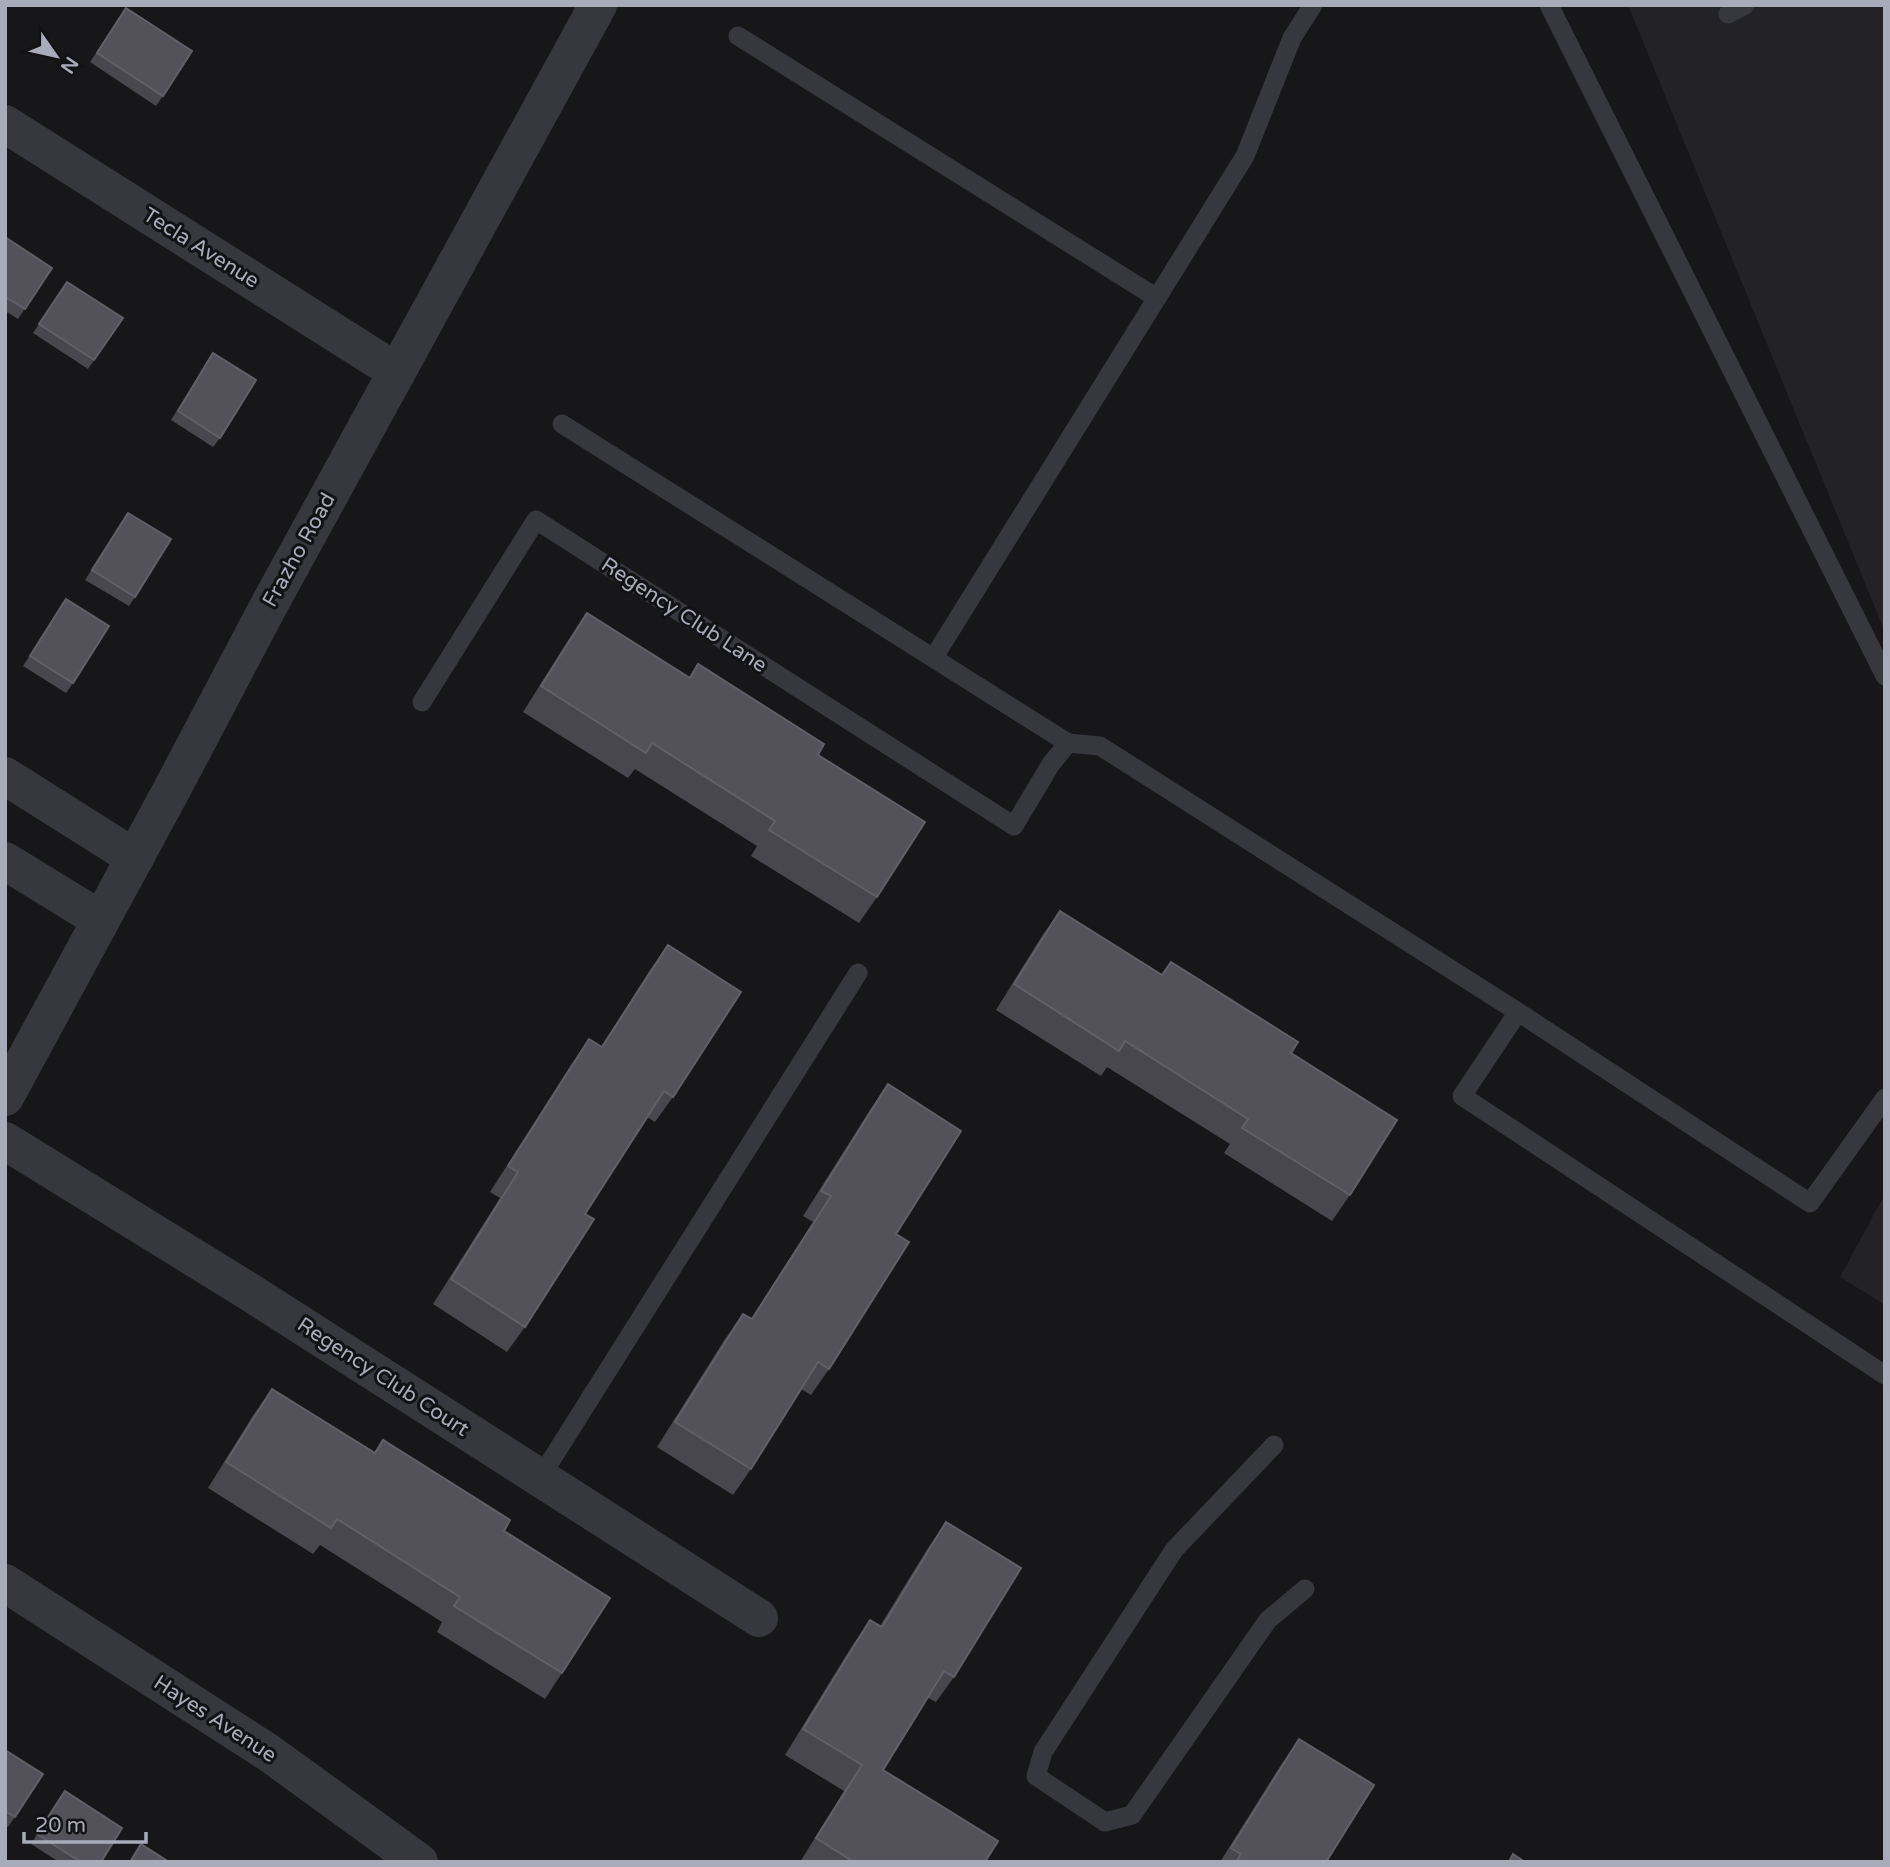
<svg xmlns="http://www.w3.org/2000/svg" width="1890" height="1867" viewBox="0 0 1890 1867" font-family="'Varela Round',sans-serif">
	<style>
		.built { fill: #232226 }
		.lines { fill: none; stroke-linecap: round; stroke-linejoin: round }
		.service { stroke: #37373e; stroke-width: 19 }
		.minor { stroke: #37373e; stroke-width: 38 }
		.tertiary { stroke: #37373e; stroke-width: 38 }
		.wall { fill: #48474e }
		.building { fill: #53525a; stroke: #606068; stroke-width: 2 }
		.labels { text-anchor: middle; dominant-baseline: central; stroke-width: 6; stroke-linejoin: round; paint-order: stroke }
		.street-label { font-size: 21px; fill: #a8abb9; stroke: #121114 }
	</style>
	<rect width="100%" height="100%" fill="#171618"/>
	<g class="built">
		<path d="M1628,5H1885V632Z"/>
		<path d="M1885,1194V1305L1840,1277Z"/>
	</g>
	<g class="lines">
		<g class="service">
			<path d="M1549,5L1885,676"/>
			<path d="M1728,14L1745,5"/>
			<path d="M738,36L1157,298"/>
			<path d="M562,424L1068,743"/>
			<path d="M934,657L1245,156L1292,38L1313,5"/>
			<path d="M422,702L536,520L1014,826L1051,764L1068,743L1100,746L1518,1012L1810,1203L1885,1098"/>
			<path d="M1518,1012L1462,1096L1885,1375"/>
			<path d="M1274,1445L1174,1550L1043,1752L1036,1776L1105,1822L1132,1815L1268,1620L1305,1589"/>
			<path d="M540,1478L858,973"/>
		</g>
		<g class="minor">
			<path d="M5,124L397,372"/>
			<path d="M5,776L135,858"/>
			<path d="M5,861L101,920"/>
			<path d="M5,1141L248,1291L759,1618"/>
		</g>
		<g class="tertiary">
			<path d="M5,1097L171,791L268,607L598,5"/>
			<path d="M5,1583L269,1753L419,1862"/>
		</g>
	</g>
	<g class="wall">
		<path d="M126,8L163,96L156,106L90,62Z"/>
		<path d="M5,237L52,268L18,319L5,311Z"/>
		<path d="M67,282L123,318L88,369L33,333Z"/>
		<path d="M213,353L220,438L213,447L171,420Z"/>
		<path d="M128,513L135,597L129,606L85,580Z"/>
		<path d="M66,599L73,683L66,693L23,666Z"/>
		<path d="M587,613L689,677L698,664L818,755L877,897L859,923L751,856L757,846L635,769L628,778L523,712L569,639Z"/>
		<path d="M1060,911L1162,975L1291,1053L1350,1195L1332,1221L1224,1153L1230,1144L1107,1067L1101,1076L996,1010L1042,936Z"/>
		<path d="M668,945L673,1097L655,1122L647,1117L585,1214L525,1327L507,1352L433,1304L500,1198L490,1192L571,1065L589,1039L601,1047L650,970Z"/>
		<path d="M888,1084L896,1234L829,1369L811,1395L801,1389L751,1469L733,1495L657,1447L725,1339L743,1314L751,1319L813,1222L803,1216L870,1110Z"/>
		<path d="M272,1389L374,1453L383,1440L504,1531L562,1673L545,1699L437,1632L442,1622L320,1545L313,1554L208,1488L254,1414Z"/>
		<path d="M946,1522L954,1677L936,1702L928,1698L883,1770L985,1862H800L844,1791L785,1755L852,1646L870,1620L880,1626L928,1548Z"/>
		<path d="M1299,1739L1326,1862H1220L1281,1765Z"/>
		<path d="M5,1750L15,1817L8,1827L5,1825Z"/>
		<path d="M58,1801L101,1862H59L31,1844Z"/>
	</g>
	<g class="building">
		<path d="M126,8L192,51L163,96L97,53Z"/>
		<path d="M5,237L52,268L25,309L5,297Z"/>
		<path d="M67,282L123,318L94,360L39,324Z"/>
		<path d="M213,353L256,380L220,438L178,411Z"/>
		<path d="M128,513L171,539L135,597L92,570Z"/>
		<path d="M66,599L109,626L73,683L30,656Z"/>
		<path d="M587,613L690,678L698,664L824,744L818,755L925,822L877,897L769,830L775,821L652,743L646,753L541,686Z"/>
		<path d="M1060,911L1162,975L1171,962L1298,1042L1291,1053L1397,1120L1350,1195L1242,1128L1248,1119L1125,1041L1119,1051L1014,984Z"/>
		<path d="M668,945L741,992L673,1097L664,1091L585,1214L594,1219L525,1327L451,1279L518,1172L508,1166L589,1039L602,1047Z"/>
		<path d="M888,1084L961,1131L896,1234L909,1242L829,1369L818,1362L751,1469L675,1422L743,1314L752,1319L831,1196L821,1191Z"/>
		<path d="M272,1389L375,1453L383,1440L510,1520L504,1531L610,1598L562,1673L454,1606L460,1597L337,1519L331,1528L226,1462Z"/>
		<path d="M946,1522L1021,1568L954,1677L944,1671L883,1770L998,1841L985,1862H854L816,1838L862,1765L803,1729L870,1620L882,1627Z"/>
		<path d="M1299,1739L1374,1785L1326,1862H1236L1241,1854L1231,1848Z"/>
		<path d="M5,1750L43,1774L15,1817L5,1811Z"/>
		<path d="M65,1791L122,1828L101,1862H81L37,1834Z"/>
		<path d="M141,1844L169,1862H130Z"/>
		<path d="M1513,1854L1525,1862H1509Z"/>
	</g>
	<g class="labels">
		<g class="street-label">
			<text transform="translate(201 248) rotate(32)">Tecla Avenue</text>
			<text transform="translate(299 550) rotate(-61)">Frazho Road</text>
			<text transform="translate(684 615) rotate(33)">Regency Club Lane</text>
			<text transform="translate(383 1377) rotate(33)">Regency Club Court</text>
			<text transform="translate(215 1719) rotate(33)">Hayes Avenue</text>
		</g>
	</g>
	<rect width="1890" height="1867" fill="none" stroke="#a8abb9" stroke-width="14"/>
	<g transform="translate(56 56) rotate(124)" stroke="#121114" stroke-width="5" paint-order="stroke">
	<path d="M0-5L12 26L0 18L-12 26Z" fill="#a8abb9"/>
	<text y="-10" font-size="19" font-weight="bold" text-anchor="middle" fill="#a8abb9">N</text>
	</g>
	<path d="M24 1832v10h122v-10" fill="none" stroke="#a8abb9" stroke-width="3.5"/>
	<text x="35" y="1832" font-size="21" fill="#a8abb9" stroke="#121114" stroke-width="5" paint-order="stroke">20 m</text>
</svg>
